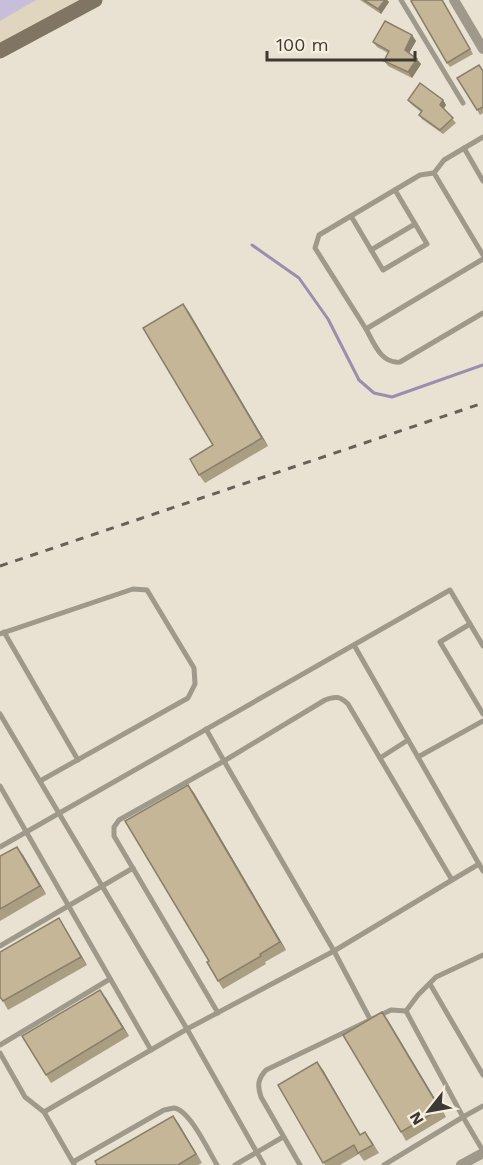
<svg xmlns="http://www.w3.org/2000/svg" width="483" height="1165" viewBox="0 0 483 1165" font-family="'Work Sans',sans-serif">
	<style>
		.built { fill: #e0d5be }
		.green { fill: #c8bedc }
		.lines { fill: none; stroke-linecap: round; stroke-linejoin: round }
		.stream { stroke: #998fad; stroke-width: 3 }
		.lane { stroke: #9f998b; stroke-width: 5 }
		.street { stroke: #9f998b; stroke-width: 10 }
		.secondary { stroke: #7f7562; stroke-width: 15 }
		.rail { stroke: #656058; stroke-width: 3; stroke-dasharray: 8 8; stroke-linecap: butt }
		.wall { fill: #a99d82 }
		.shaded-wall { fill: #8a7f6a }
		.building { fill: #c5b697; stroke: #8a7f6a; stroke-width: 1.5 }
	</style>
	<rect width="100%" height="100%" fill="#e9e1d1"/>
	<path class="built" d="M0,0H78L0,43Z"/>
	<path class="green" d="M0,0H36L0,21Z"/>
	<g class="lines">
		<path class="stream" d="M252,245L299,278L328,319L359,380L374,393L392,397L483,365"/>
		<g class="lane">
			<path d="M401,0L463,103"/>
			<path d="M464,148L483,181"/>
			<path d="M434,173L444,160L483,137"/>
			<path d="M351,216L383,270L427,244L395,190"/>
			<path d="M371,250L415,224"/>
			<path d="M483,255L434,173L420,175L319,235L315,248L366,329L483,259"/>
			<path d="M366,329C374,343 381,364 400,362L483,313"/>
			<path d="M470,624L440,642L483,714"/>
			<path d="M4,632L78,760"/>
			<path d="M0,634L133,589L147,590L194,668L195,684L188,698L40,781"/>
			<path d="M354,645L483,871"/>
			<path d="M0,714L187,1029L264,1165"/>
			<path d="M206,729L224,761L325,700C335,696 340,696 348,704L452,880L479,864"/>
			<path d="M418,757L483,721"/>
			<path d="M380,758L408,740"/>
			<path d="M0,786L151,1050"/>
			<path d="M0,847L450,590L483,646"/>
			<path d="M0,946L133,868"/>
			<path d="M430,984L483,1075"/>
			<path d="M406,1011L418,995L436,977L483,955"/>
			<path d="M218,1013L114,836V827L119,820L224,761L334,951L452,880"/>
			<path d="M0,1045L110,979"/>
			<path d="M0,1053L25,1097L44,1112L74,1164"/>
			<path d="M483,1106L463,1117L483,1151"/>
			<path d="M44,1112L187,1029L334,951L370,1019"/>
			<path d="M73,1162L164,1110C166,1110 172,1108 174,1108C190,1110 209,1152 217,1165"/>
			<path d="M235,1165L283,1137"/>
			<path d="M300,1165L261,1097C257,1085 258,1079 266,1070L391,1010L406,1011L463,1117L384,1165"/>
		</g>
		<g class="street">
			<path d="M454,0L483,49"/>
			<path d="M461,1165L483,1153"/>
		</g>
		<path class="secondary" d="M0,51L95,0"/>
		<path class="rail" d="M0,566L483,403"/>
	</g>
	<g class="wall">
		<path d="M360,0H387L389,2L381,14Z"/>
		<path d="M443,0L473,54L450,67L447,63Z"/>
		<path d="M412,35L416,41L409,53L421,64L412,78L388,66L384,61L388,53L377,47L373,42Z"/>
		<path d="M483,71V113L480,115L477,110Z"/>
		<path d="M408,100H443L446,105L443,109L456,123L443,134L422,119L419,115L421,112L411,104Z"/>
		<path d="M183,304L268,446L205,483L199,475L213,445Z"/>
		<path d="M188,785L194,793L286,950L265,962L266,964L223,989L218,981L209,961Z"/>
		<path d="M23,855L46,894L0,921V856Z"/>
		<path d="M59,918L64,926L87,965L8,1010L3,1001Z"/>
		<path d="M106,998L129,1036L51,1083L46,1075Z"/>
		<path d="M382,1012L446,1117L406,1141L401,1132Z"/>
		<path d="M323,1070L360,1135L371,1140L379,1153L364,1161L359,1154L340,1165H325L278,1085Z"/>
		<path d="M173,1116L202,1163L198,1165H97Z"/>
	</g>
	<g class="shaded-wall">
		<path d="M385,0H387L389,2L381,14L378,9Z"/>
		<path d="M412,35L416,41L408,55L405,50Z"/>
		<path d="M417,59L421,64L412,78L408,72Z"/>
		<path d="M443,100L446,105L443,110L440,105Z"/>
		<path d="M183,304L189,312L268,446L262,438Z"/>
		<path d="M188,785L194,793L286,950L280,942Z"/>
		<path d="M17,847L23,855L46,894L40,886Z"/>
		<path d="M59,918L64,926L87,965L81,957Z"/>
		<path d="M100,990L106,998L129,1036L123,1028Z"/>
		<path d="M382,1012L388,1020L446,1117L440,1109Z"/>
		<path d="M317,1062L323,1070L365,1143L360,1135Z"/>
		<path d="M173,1116L179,1124L202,1163L196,1154Z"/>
	</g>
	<g class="building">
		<path d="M364,0H385L378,9Z"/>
		<path d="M413,0H442L470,49L447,63L411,1Z"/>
		<path d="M385,21L412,35L405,50L417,59L408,72L384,61L389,51L373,42Z"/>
		<path d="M479,65L483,71V107L477,110L457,78Z"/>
		<path d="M420,83L443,100L440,105L453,118L440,130L419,115L422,111L408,100Z"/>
		<path d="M183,304L262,438L199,475L190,459L213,445L143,328Z"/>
		<path d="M188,785L280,942L260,954L261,956L218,981L207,962L209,961L125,821Z"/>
		<path d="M17,847L40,886L0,909V856Z"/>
		<path d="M59,918L81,957L3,1001L0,997V952Z"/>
		<path d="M100,990L123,1028L46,1075L22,1036Z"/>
		<path d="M382,1012L440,1109L401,1132L343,1035Z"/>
		<path d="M317,1062L360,1135L365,1132L373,1145L358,1153L354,1145L323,1163L278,1085Z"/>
		<path d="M173,1116L196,1154L178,1165H97L95,1161Z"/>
	</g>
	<g transform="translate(429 1111) rotate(239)" stroke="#f6eede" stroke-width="4.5" paint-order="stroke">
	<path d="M0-4.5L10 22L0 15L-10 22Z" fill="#3c3832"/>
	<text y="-9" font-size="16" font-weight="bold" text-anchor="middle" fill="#3c3832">N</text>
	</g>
	<path d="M267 51v9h148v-9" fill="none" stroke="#3c3832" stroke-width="3"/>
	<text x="276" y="51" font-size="18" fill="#3c3832" stroke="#f6eede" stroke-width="4.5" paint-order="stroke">100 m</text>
</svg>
